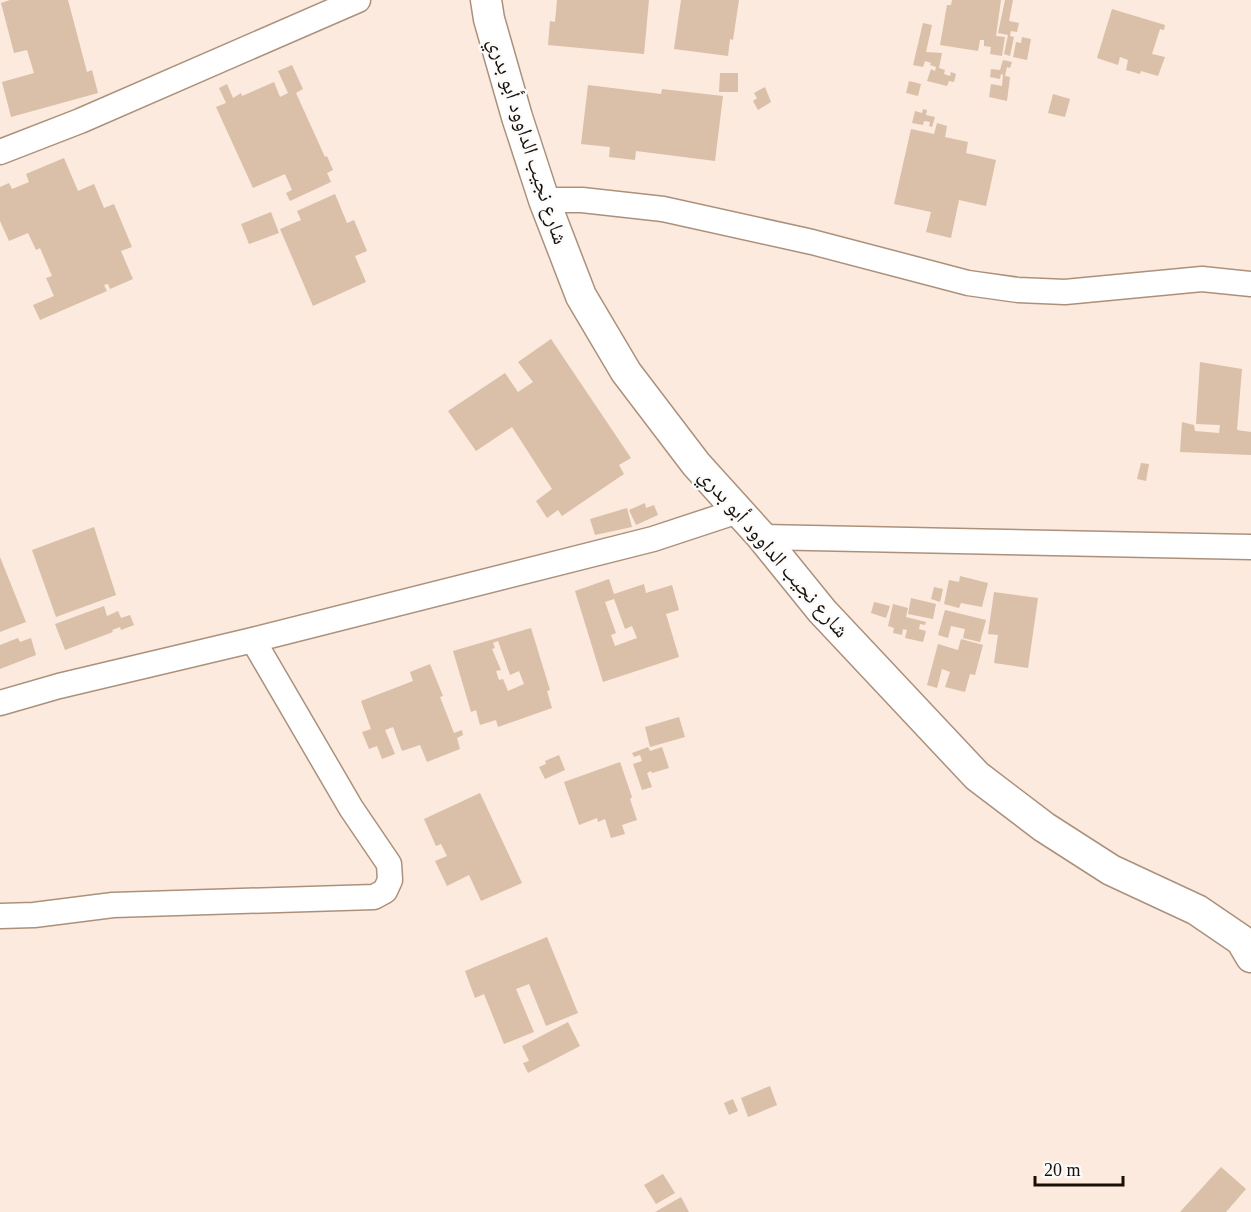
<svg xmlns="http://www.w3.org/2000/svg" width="1251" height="1212" viewBox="0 0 1251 1212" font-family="'Times New Roman','Noto Naskh Arabic',serif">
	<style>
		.building { fill: #dabfa9; fill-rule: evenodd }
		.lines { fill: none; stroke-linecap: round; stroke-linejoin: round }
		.minor-casing { stroke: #ab917c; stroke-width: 27 }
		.tertiary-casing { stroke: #ab917c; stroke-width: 33 }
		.minor { stroke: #fff; stroke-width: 24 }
		.tertiary { stroke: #fff; stroke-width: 30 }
		.labels { text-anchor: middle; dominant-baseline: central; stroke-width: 5; stroke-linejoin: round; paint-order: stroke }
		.street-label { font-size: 21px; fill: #180f07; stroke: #fbfbfb }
	</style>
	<rect width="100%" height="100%" fill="#fbeadd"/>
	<g class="building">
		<path d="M10,0H68L87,72L92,70L98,93L11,117L2,82L34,73L27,50L14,53L1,3Z"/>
		<path d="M557,0H649L644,54L548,45L550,21L555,22Z"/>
		<path d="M681,0H739L733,40L730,39L728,56L674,49Z"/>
		<path d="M952,0H1001L996,36L1005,37L1002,56L990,54L991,47L984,46V40H980L978,51L940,45L947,5H951Z"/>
		<path d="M1005,0H1013L1009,21L1019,23L1017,32L1011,31L1010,36L1014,37L1010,56L1004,54L1008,35L998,33Z"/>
		<path d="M1112,9L1165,25L1164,30L1160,29L1152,54L1165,57L1158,76L1141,71L1140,74L1126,70L1128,60L1120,57L1118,65L1097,58Z"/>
		<path d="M923,23L932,25L926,52L942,53L939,68L945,70L944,74L950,76L951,72L956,74L954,82L949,81L947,86L927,81L931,69L935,71L936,67L930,65L931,63L925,61L923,67L913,65Z"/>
		<path d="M1022,37L1031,39L1027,60L1013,57L1016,42L1021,43Z"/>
		<path d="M1003,60L1012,62L1010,68L1007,67L1005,76L1010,77L1007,101L989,97L991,84L1002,86L1003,75L1001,74L1000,79L990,77L991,69L1000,70Z"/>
		<path d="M292,65L303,89L296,93L325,157L327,156L333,170L327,173L331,182L290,201L286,193L292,190L285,174L253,188L216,107L226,103L219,88L227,84L233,98L241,93L242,96L274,82L280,97L288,93L278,71Z"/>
		<path d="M720,73H738V92H719Z"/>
		<path d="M909,81L921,84L918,96L906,93Z"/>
		<path d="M588,85L661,94L662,89L723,96L715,161L636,151L635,160L609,157L610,147L581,144Z"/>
		<path d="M765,87L771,102L758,110L753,101L757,98L754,93Z"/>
		<path d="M1053,94L1070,99L1065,117L1048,113Z"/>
		<path d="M923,109L927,110L926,115L935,117L932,127L929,126L930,122L924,121L923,125L912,123L915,111L922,113Z"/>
		<path d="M937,123L947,126L945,137L968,142L966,153L996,160L986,206L959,200L951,238L926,232L931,212L894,204L911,129L934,134Z"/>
		<path d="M64,158L78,191L94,184L104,208L114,204L132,247L121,251L133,279L110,289L108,284L104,285L107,291L40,320L33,305L54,296L46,278L52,276L40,248L36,250L28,233L9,241L0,221V187L9,183L12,189L29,182L26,174Z"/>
		<path d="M335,194L347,223L354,220L367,251L355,256L366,282L313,306L280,229L301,220L297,211Z"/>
		<path d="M271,212L279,233L249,244L241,224Z"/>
		<path d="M551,339L631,458L619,465L624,474L562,516L558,510L547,518L536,501L552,489L512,427L476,451L448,411L505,373L518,392L533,382L518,362Z"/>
		<path d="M1200,362L1242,369L1237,430L1251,432V455L1180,452L1182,422L1194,425L1195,431L1219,433L1220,425L1196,424Z"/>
		<path d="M1141,463L1149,464L1146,481L1137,479Z"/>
		<path d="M645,503L646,508L654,505L658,515L636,525L629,510Z"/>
		<path d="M627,508L632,527L595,535L590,519Z"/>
		<path d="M94,527L116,595L56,617L32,550Z"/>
		<path d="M0,557L26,622L0,632Z"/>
		<path d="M960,576L988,583L982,607L961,603L959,608L944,604L949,580L959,582Z"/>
		<path d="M609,579L614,594L644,584L646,593L672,585L679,610L666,614L679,657L603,682L575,591ZM614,599L625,629L632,626L637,638L615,646L611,635L616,633L605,602Z"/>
		<path d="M934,587L943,589L940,602L931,599Z"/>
		<path d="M994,592L1038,598L1028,668L994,663L998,635L988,634Z"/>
		<path d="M911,598L936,604L933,619L908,614Z"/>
		<path d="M874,602L890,606L886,618L871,613Z"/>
		<path d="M893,604L908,608L906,617L926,622L925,625L920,624L919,629L926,631L923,642L905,638L907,630L903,629L902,635L893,633L894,628L888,626Z"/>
		<path d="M104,606L107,616L118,611L121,618L130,615L134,625L121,630L120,627L112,630L113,632L65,650L55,624Z"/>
		<path d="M945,610L986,620L980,642L963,638L965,629L951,626L948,638L938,635Z"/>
		<path d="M531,628L550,690L547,691L552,708L498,727L496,720L480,725L476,710L471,712L453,651ZM498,641L510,675L519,671L524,684L508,691L503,679L499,680L496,671L501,670L492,649L495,648L493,643Z"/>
		<path d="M18,638L20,642L31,638L36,655L0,669V645Z"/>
		<path d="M961,639L983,645L975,675L970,674L965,692L945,687L950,672L942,669L937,688L927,685L938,644L958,650Z"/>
		<path d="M430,664L443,696L440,697L454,733L462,730L463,735L457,738L460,749L427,762L420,745L402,751L393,727L385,730L395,754L382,759L377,746L369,749L362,732L371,729L361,701L413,681L410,672Z"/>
		<path d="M679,717L685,737L650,747L645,727Z"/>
		<path d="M648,747L650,751L662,747L669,768L652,773L651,771L647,773L652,787L642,790L633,764L642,761L640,755L634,757L632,753Z"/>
		<path d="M559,755L565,770L545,779L539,767L546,764L545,761Z"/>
		<path d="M620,762L632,797L630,799L637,820L622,825L625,834L611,838L605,819L598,822L597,818L579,825L564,782Z"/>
		<path d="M480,793L522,883L481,901L469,875L447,886L435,861L447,856L441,844L436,846L424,819Z"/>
		<path d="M547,937L578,1013L546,1026L529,984L516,989L534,1032L504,1044L484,994L475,998L465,971Z"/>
		<path d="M568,1022L580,1046L528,1073L523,1063L529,1061L522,1046Z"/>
		<path d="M770,1086L777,1105L748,1117L741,1098Z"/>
		<path d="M733,1099L738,1111L729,1115L724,1103Z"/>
		<path d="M1221,1167L1246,1189L1226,1212H1180Z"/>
		<path d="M663,1174L675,1193L656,1204L644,1185Z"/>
		<path d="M681,1197L689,1212H655Z"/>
	</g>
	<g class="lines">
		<defs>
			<g id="minor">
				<path d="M0,152L80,121L358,0"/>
				<path d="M544,200H582L663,209L812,242L968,283L1018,290L1065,292L1202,279L1251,284"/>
				<path d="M762,537L1251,547"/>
				<path d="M0,703L59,686L253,640L653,539L738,511"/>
				<path d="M0,916L34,915L113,905L374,897L385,891L390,880L389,864L351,808L253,640"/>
			</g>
			<path id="tertiary" d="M486,0L489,19L517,117L544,200L581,296L626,372L696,464L762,537L822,611L977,776L1044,827L1111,870L1197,910L1241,940L1251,957"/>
		</defs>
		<use href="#minor" class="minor-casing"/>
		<use href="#tertiary" class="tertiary-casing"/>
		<use href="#minor" class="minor"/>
		<use href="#tertiary" class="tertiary"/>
	</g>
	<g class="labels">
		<g class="street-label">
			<text transform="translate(528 141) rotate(72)">شارع نجيب الداوود أبو بدري</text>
			<text transform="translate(774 553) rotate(49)">شارع نجيب الداوود أبو بدري</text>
		</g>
	</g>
	<path d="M1035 1176v9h88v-9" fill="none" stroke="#180f07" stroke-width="3"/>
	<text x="1044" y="1176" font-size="18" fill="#180f07" stroke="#fbfbfb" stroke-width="4.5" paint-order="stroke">20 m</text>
</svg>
